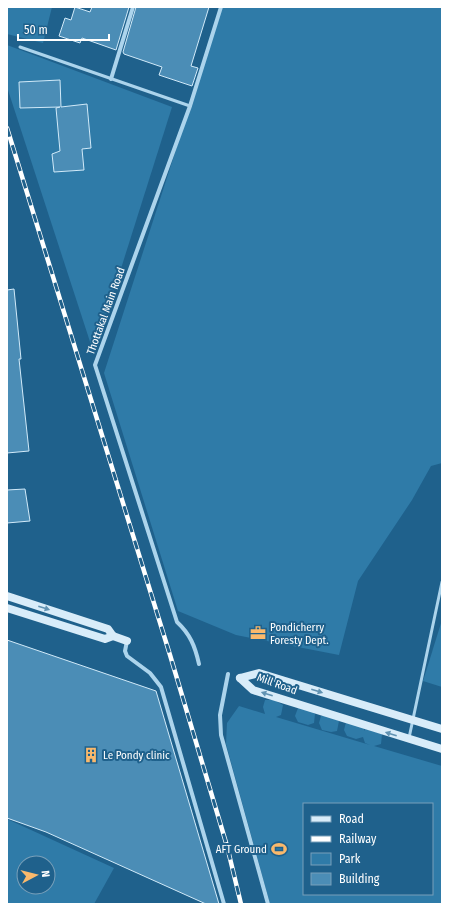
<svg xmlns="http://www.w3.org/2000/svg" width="449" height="911" viewBox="0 0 449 911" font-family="'Fira Sans Condensed',sans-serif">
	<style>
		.green { fill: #2f7ba8; fill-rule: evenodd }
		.building { fill: #4b8db6; stroke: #d1eaf9 }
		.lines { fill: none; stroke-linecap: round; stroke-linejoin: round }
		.service { stroke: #acd4ec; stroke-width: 3 }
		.minor { stroke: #acd4ec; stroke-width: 4 }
		.secondary { stroke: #d8ecf9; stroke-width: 8 }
		.rail-casing { stroke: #fff; stroke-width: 4.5 }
		.rail { stroke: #1f618c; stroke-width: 3; stroke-dasharray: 9; stroke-linecap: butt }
		.oneway { fill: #6092b2 }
		.labels { text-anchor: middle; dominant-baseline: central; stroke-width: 4; stroke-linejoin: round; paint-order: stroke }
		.street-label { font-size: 11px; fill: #fff; stroke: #1f618c }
		.poi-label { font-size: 11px; fill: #fff; stroke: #1f618c; text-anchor: start }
	</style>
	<rect width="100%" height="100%" fill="#1f618c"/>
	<g class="green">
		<path d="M7,7H52L43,43L7,34Z"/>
		<path d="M222,7H442V463L431,466L412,500L358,581L339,655L236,635L178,611L104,373Z"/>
		<path d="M7,45L172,107L94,354L7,87Z"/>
		<path d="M442,620V687L423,681Z"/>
		<path d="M265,700H274L283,705L281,715L276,717L370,745L365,743L363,737L356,739L347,736L344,730L346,722L364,728V731L365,729L382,734L381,744L374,746L442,766V904H270L226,744L227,723L239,706L265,714L263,707ZM304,804H432V894H304Z"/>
		<path d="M298,708H307L315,714L314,723L308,725L298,722L295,716Z"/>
		<path d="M321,716H330L339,721L337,731L331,732L322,730L319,723Z"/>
		<path d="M7,819L114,868L94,904H7ZM24,863H48V887H24Z"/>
	</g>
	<g class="building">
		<path d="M75,7L90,12L92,7H129L116,50L82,38L80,43L59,36L65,18L71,20Z"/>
		<path d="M136,7H209L191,66L198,68L192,86L159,75L162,67L124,54L123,52Z"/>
		<path d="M60,80L61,107L87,104L91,148L82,149L84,170L54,172L52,154L60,151L56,108L60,107L20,108L19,82Z"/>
		<path d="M14,289L21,359H19L29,451L7,453V290Z"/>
		<path d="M25,489L30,521L7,523V490Z"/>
		<path d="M7,640L156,691L219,904H206L46,832L7,818Z"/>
	</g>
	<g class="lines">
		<g class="service">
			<path d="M20,47L190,106"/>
			<path d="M409,738L442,582"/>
		</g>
		<g class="minor">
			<path d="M111,79L133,7"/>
			<path d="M127,641L125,651L127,656L150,673L161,687L224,904"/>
			<path d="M199,664C195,646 190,634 177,622L95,365L190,106L221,7"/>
			<path d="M228,674L220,715L221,735L268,904"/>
		</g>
		<g class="secondary">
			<path d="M7,596L108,629L113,636L127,641"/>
			<path d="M7,608L105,639L113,636"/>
			<path d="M240,678L253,690L442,749"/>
			<path d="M240,678L259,673L442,729"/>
		</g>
		<defs>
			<path id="rail" d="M7,128L170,655L227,846L241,904"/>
		</defs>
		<use href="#rail" class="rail-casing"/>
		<use href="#rail" class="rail"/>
	</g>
	<defs><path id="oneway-solid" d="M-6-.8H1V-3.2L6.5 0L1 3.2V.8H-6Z"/></defs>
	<g class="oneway">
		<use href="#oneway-solid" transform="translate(44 608) rotate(18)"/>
		<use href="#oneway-solid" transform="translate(317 691) rotate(17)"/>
		<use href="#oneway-solid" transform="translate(267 694) rotate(-162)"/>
		<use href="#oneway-solid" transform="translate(391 734) rotate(-162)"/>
	</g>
	<defs>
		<symbol id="office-bare" viewBox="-9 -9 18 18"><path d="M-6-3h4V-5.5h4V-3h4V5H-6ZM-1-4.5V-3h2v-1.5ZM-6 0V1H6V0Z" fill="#fab96c" stroke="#1f618c" stroke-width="2.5" paint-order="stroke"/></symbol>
		<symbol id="building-bare" viewBox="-9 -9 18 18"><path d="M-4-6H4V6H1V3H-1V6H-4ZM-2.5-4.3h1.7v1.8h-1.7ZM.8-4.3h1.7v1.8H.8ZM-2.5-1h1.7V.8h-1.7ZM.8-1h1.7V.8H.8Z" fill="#fab96c" stroke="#1f618c" stroke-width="2.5" paint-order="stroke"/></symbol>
		<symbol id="stadium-bare" viewBox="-9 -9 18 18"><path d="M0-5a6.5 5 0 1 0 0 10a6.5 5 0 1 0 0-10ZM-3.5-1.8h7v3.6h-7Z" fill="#fab96c" stroke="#1f618c" stroke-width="2.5" paint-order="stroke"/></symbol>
	</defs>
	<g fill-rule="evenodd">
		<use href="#office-bare" x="247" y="622" width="22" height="22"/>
		<use href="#building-bare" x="80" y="744" width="22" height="22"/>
		<use href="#stadium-bare" x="268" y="838" width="22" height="22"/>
	</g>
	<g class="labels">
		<g class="street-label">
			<text transform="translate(106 311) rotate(-70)">Thottakal Main Road</text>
			<text transform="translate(277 684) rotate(20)">Mill Road</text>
		</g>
		<g class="poi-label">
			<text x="270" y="627">Pondicherry<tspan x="270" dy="13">Foresty Dept.</tspan></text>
			<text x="103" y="755">Le Pondy clinic</text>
			<text x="267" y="849" text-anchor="end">AFT Ground</text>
		</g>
	</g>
	<rect width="449" height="911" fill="none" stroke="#ffffff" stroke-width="16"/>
	<rect x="303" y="803" width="130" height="92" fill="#1f618c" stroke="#79a0ba"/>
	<rect x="311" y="816" width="20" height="6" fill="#d8ecf9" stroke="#79a0ba"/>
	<text x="339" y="823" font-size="12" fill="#ffffff">Road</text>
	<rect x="311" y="836" width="20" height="6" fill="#ffffff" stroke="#79a0ba"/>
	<text x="339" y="843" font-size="12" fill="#ffffff">Railway</text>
	<rect x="311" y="853" width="20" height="12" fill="#2f7ba8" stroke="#79a0ba"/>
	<text x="339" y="863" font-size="12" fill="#ffffff">Park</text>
	<rect x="311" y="873" width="20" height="12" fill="#4b8db6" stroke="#79a0ba"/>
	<text x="339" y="883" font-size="12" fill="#ffffff">Building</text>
	<g transform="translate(36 875) rotate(83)"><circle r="19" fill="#1f618c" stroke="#79a0ba"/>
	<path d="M0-3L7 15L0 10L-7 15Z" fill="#fab96c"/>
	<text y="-6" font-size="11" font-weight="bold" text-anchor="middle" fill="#ffffff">N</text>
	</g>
	<path d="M18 34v6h91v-6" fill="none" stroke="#ffffff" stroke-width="2"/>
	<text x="24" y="34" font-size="12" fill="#ffffff" stroke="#1f618c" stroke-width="3" paint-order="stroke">50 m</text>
</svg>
